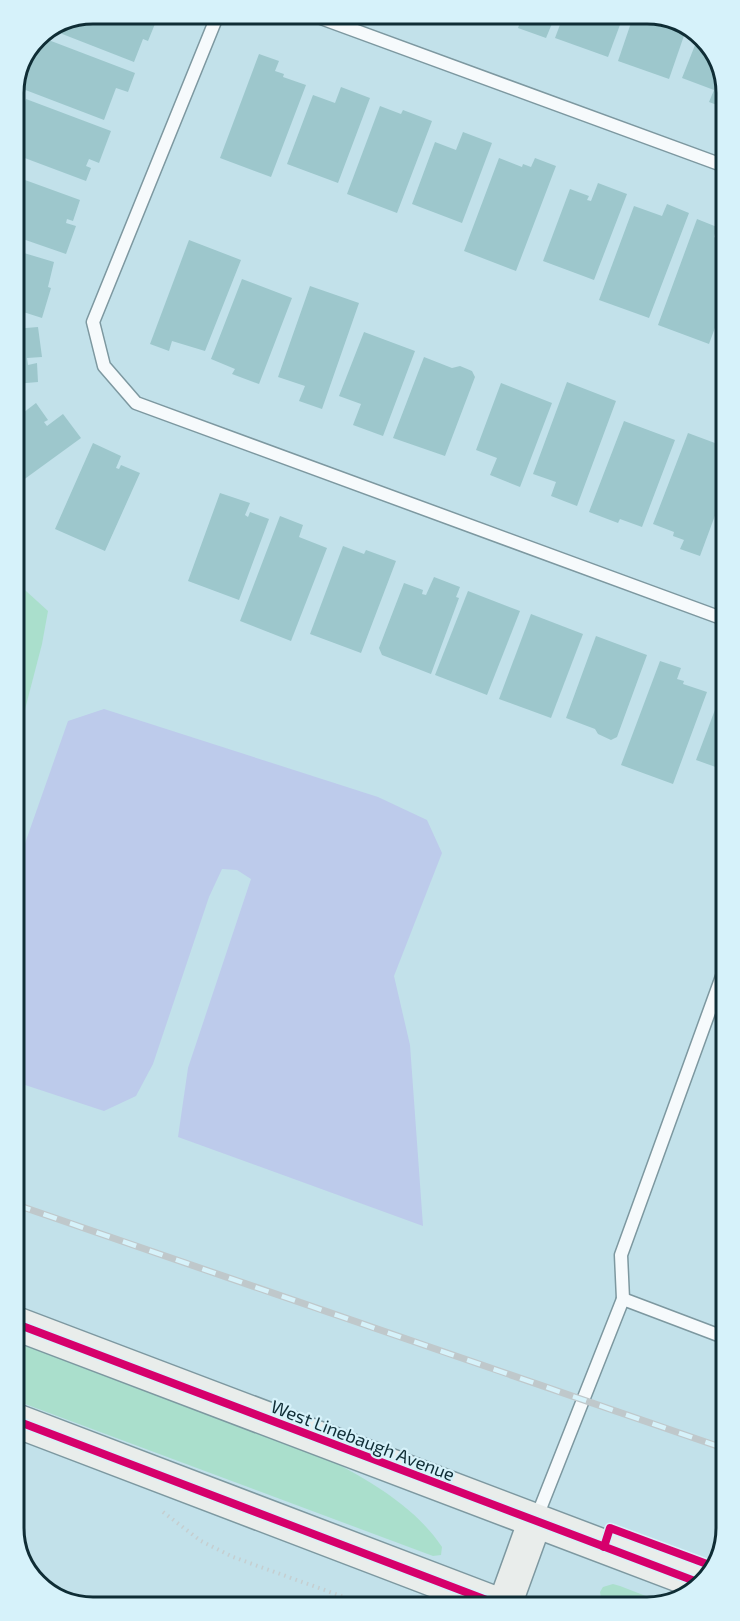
<svg xmlns="http://www.w3.org/2000/svg" width="740" height="1621" viewBox="0 0 740 1621" font-family="'Exo 2',sans-serif">
	<style>
		.green { fill: #aadfcc }
		.water { fill: #bdcbeb }
		.building { fill: #9dc7cc }
		.lines { fill: none; stroke-linecap: round; stroke-linejoin: round }
		.service-casing { stroke: #7d98a0; stroke-width: 15 }
		.secondary-casing { stroke: #7d98a0; stroke-width: 36 }
		.path { stroke: #c5ced0; stroke-width: 4; stroke-dasharray: 1.5 4.5; stroke-linecap: butt }
		.service { stroke: #f6fafc; stroke-width: 12 }
		.secondary { stroke: #e9edeb; stroke-width: 33 }
		.rail-casing { stroke: #bfc8cb; stroke-width: 7 }
		.rail { stroke: #d6f2fa; stroke-width: 4.5; stroke-dasharray: 14; stroke-linecap: butt }
		.cycleway-casing { stroke: #d6f2fa; stroke-width: 11 }
		.cycleway { stroke: #d6006c; stroke-width: 8 }
		.labels { text-anchor: middle; dominant-baseline: central; stroke-width: 4.5; stroke-linejoin: round; paint-order: stroke }
		.street-label { font-size: 18px; fill: #0f2d35; stroke: #d6f2fa }
		.rim { fill: none; stroke: #0f2d35; stroke-width: 3 }
	</style>
	<rect width="100%" height="100%" fill="#c2e1ea"/>
	<g class="green">
		<path d="M15,581L48,611L42,644L16,744Z"/>
		<path d="M17,1341L323,1456C366,1479 414,1505 442,1547L441,1555L433,1556L17,1401Z"/>
		<path d="M613,1584L620,1586L664,1603L602,1604L600,1592L603,1587Z"/>
	</g>
	<path class="water" d="M104,709L378,797L427,820L442,853L394,976L410,1045L423,1226L178,1137L188,1068L251,879L237,870L222,869L209,897L153,1064L136,1096L104,1111L16,1082V869L68,721Z"/>
	<g class="building">
		<path d="M93,14H159L148,41L143,39L134,62L52,30Z"/>
		<path d="M523,14H556L546,38L518,28Z"/>
		<path d="M564,14H624L608,57L555,38Z"/>
		<path d="M634,14H652L687,27L669,79L618,61Z"/>
		<path d="M699,35L722,67V107L709,102L714,90L682,78Z"/>
		<path d="M38,36L135,73L128,92L116,88L104,120L15,86Z"/>
		<path d="M259,54L279,61L275,71L284,74L283,77L306,85L271,177L220,158Z"/>
		<path d="M341,87L370,98L338,183L287,164L313,95L335,103Z"/>
		<path d="M26,99L111,131L99,163L89,159L86,166L91,168L86,181L14,154V132Z"/>
		<path d="M380,106L401,114L403,110L432,121L397,213L347,194Z"/>
		<path d="M463,132L492,143L462,223L412,204L435,142L456,150Z"/>
		<path d="M499,158L522,167L523,164L531,167L535,158L556,166L516,271L464,251Z"/>
		<path d="M14,176L80,200L73,221L67,219L66,223L76,226L66,254L14,236Z"/>
		<path d="M598,183L627,194L594,280L543,261L570,189L589,196L587,200L591,201Z"/>
		<path d="M667,204L689,213L649,318L599,300L634,206L662,216Z"/>
		<path d="M697,219L717,227L714,237L723,243V306L709,344L658,325Z"/>
		<path d="M189,240L241,260L205,351L172,341L169,351L150,344Z"/>
		<path d="M14,250L54,262L48,287L51,288L42,318L14,309Z"/>
		<path d="M242,279L292,298L259,384L232,374L235,369L211,359Z"/>
		<path d="M310,286L359,303L322,409L299,401L305,386L278,377Z"/>
		<path d="M38,327L42,357L27,358L28,365L37,363L38,382L15,384L14,329Z"/>
		<path d="M364,332L415,351L383,436L353,425L361,404L339,396Z"/>
		<path d="M424,357L452,368L460,366L472,371L475,377L445,456L393,438Z"/>
		<path d="M567,382L616,401L577,506L551,496L556,482L533,474Z"/>
		<path d="M501,383L552,403L520,487L490,475L497,458L476,450Z"/>
		<path d="M36,403L48,420L44,422L47,426L63,414L81,438L15,486V419Z"/>
		<path d="M624,421L675,440L642,527L620,519L618,523L589,512Z"/>
		<path d="M688,433L723,446V494L700,556L680,549L684,540L673,536L674,532L653,524Z"/>
		<path d="M93,443L121,456L116,468L119,469L121,465L140,473L105,551L55,529Z"/>
		<path d="M220,493L250,503L245,515L248,517L250,512L269,519L239,600L188,581Z"/>
		<path d="M280,516L303,525L299,537L327,548L291,641L240,621Z"/>
		<path d="M723,524H724V547L716,544Z"/>
		<path d="M343,546L364,554L366,550L396,561L361,653L310,634Z"/>
		<path d="M434,577L460,587L456,597L459,598L431,674L382,655L379,648L404,583L423,590L422,594L426,595Z"/>
		<path d="M468,591L520,611L487,695L435,675Z"/>
		<path d="M531,614L583,634L551,718L499,699Z"/>
		<path d="M596,636L647,655L617,737L611,740L598,734L595,729L566,718Z"/>
		<path d="M660,661L681,668L677,679L684,681L683,684L707,692L673,784L621,765Z"/>
		<path d="M724,686V770L696,760Z"/>
	</g>
	<g class="lines">
		<defs>
			<g id="service">
				<path d="M218,14L93,322L104,366L136,403L724,619"/>
				<path d="M310,14L722,165"/>
				<path d="M623,1299L621,1255L725,968"/>
				<path d="M536,1519L623,1299L726,1338"/>
			</g>
			<g id="secondary">
				<path d="M17,1324L700,1583"/>
				<path d="M17,1421L497,1604"/>
				<path d="M505,1604L535,1521"/>
			</g>
		</defs>
		<use href="#service" class="service-casing"/>
		<use href="#secondary" class="secondary-casing"/>
		<path class="path" d="M163,1512L201,1541L233,1557L366,1605"/>
		<use href="#service" class="service"/>
		<use href="#secondary" class="secondary"/>
		<defs>
			<path id="rail" d="M17,1205L726,1449"/>
		</defs>
		<use href="#rail" class="rail-casing"/>
		<use href="#rail" class="rail"/>
		<defs>
			<g id="cycleway">
				<path d="M17,1324L700,1583"/>
				<path d="M17,1421L497,1604"/>
				<path d="M604,1547L610,1528L715,1567"/>
			</g>
		</defs>
		<use href="#cycleway" class="cycleway-casing"/>
		<use href="#cycleway" class="cycleway"/>
	</g>
	<g class="labels">
		<g class="street-label">
			<text transform="translate(363 1440) rotate(21)">West Linebaugh Avenue</text>
		</g>
	</g>
	<path d="M0 0H740V1621H0ZM93 24H647A69 69 0 0 1 716 93V1528A69 69 0 0 1 647 1597H93A69 69 0 0 1 24 1528V93A69 69 0 0 1 93 24Z" fill="#d6f2fa" fill-rule="evenodd"/>
	<path class="rim" d="M93 24H647A69 69 0 0 1 716 93V1528A69 69 0 0 1 647 1597H93A69 69 0 0 1 24 1528V93A69 69 0 0 1 93 24Z"/>
</svg>
